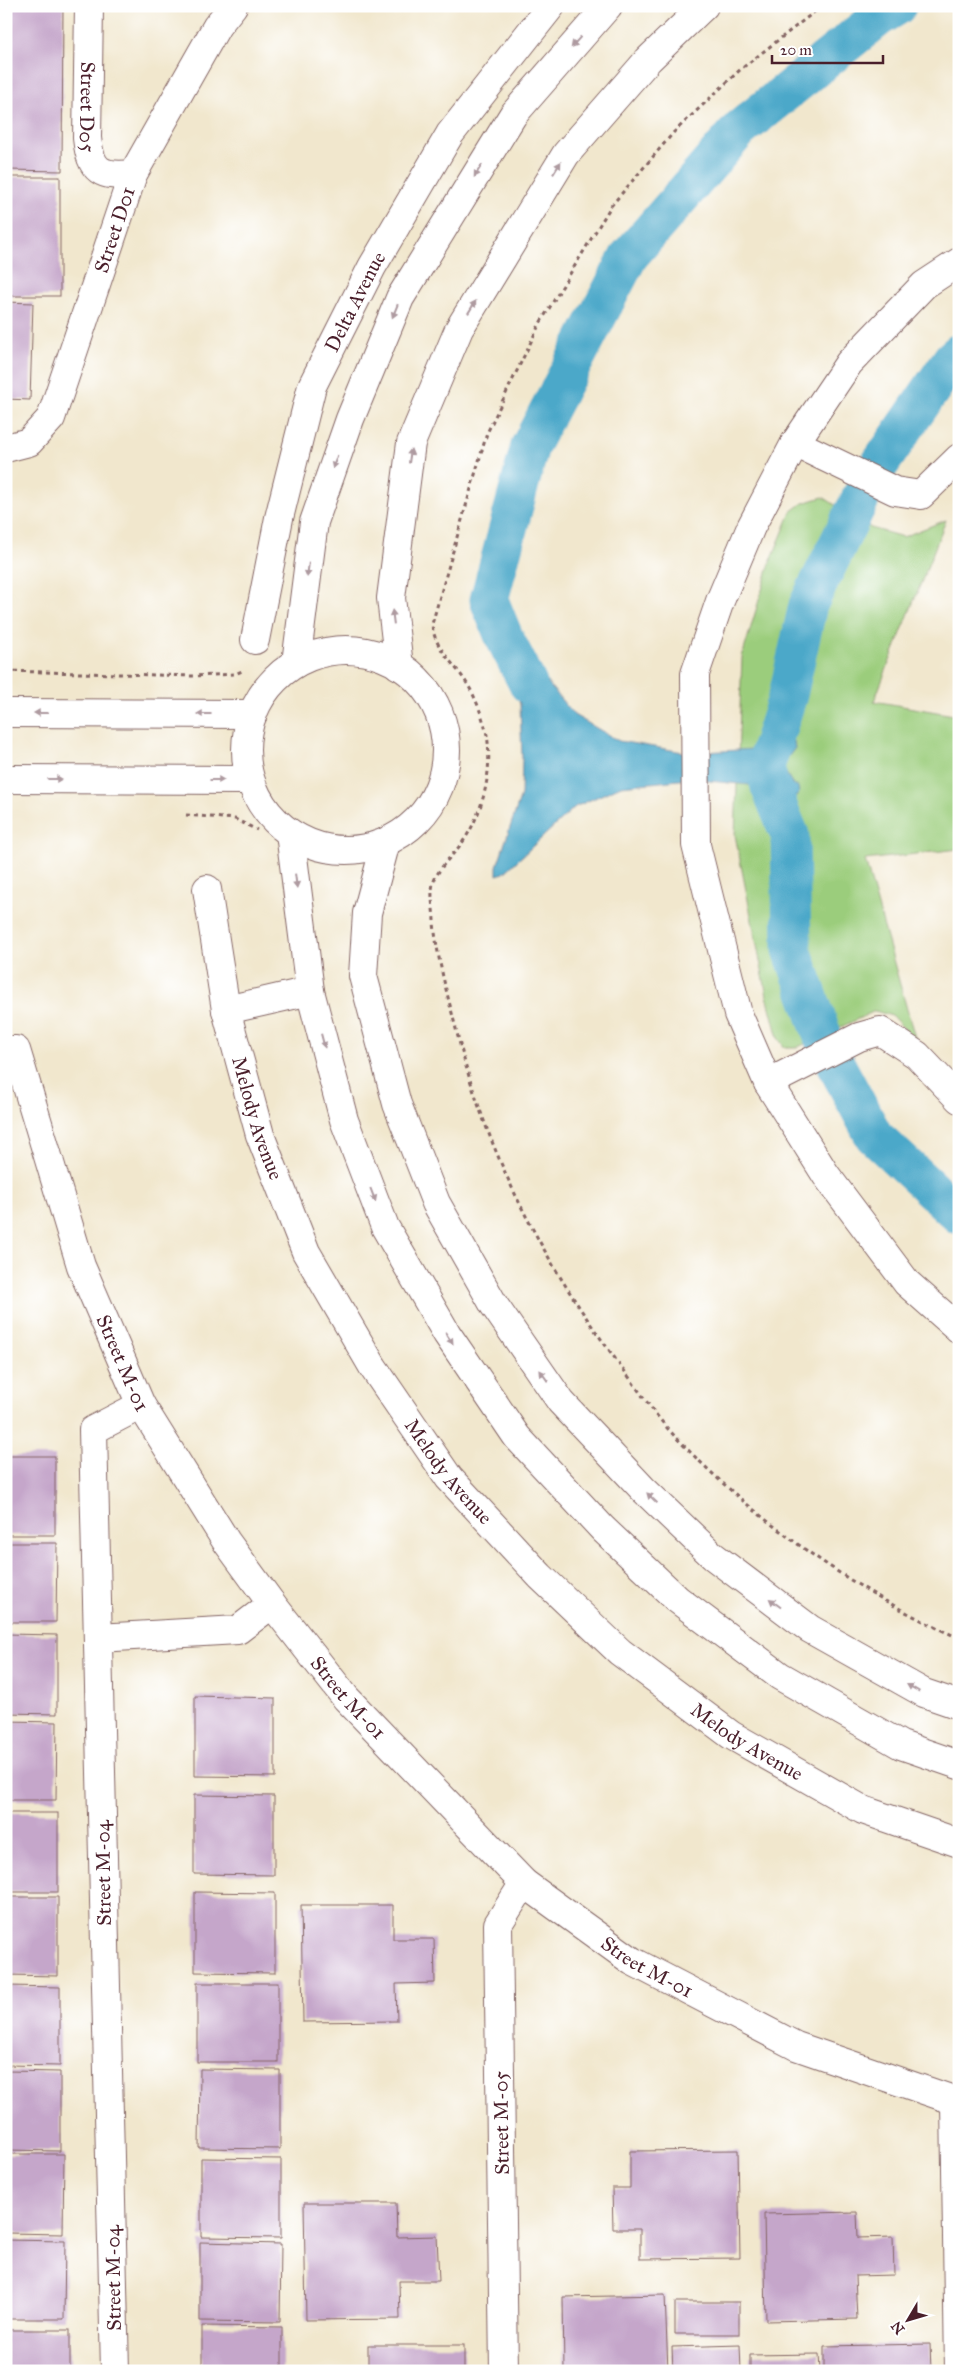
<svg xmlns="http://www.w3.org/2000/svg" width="965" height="2377" viewBox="0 0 965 2377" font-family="'IM FELL Great Primer',serif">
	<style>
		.green { fill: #9bcd7c; stroke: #727654 }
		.water { fill: #4ba8c9; stroke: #4a647a }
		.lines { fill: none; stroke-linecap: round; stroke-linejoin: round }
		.canal { stroke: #4ba8c9; stroke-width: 39 }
		.building { fill: #c5a6ca }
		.minor-casing { stroke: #846564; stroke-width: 30 }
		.path { stroke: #846564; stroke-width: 3; stroke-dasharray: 4 4; stroke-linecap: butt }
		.minor { stroke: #fff; stroke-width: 28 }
		.oneway { fill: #ae9aa0 }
		.labels { text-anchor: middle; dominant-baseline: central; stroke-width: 4; stroke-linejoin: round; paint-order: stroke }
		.street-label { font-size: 20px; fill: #4a1f2b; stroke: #fff }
	</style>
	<rect width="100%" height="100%" fill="#fff"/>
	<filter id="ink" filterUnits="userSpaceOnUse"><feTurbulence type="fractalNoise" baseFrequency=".02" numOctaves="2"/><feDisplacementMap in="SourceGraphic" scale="10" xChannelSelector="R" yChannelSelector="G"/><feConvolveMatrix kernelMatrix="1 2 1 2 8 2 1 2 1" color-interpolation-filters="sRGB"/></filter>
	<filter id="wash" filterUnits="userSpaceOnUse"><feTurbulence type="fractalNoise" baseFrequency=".0096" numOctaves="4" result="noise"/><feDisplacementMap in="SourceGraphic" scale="20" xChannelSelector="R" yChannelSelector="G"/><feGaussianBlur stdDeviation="1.12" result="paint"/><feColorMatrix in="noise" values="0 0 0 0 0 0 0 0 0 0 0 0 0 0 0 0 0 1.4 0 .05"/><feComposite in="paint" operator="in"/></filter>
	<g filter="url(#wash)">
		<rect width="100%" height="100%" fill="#f1e7cd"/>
		<path class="green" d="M823,497L871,528L903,537L946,520L874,701L959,716V849L865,860L916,1041L892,1016L875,1011L796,1048H785L778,1038L767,996L735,835L742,657L770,563L791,512L803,503Z"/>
		<path class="water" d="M504,637L513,641L574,715L619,741L689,753L770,748L781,740L787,739L794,741L795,748L786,760L783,768L792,783L798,787L799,793L796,797H782L770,787L689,779L621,786L575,807L504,873L497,875V866L521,795L522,757L520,705L504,646Z"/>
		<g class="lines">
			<g class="canal">
				<path d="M959,353L952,359L871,477L808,605L788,695L765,767L770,787L790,835L792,950L827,1048L874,1136L959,1215"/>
				<path d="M528,684L504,637L489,600L530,446L629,256L740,129L879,17L897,6"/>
			</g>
		</g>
		<g id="blocks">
			<g class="building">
				<path d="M6,6H63L62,171L6,170Z"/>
				<rect x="6" y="177" width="54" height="119"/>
				<path d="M6,302L33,303L30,400L6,399Z"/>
				<rect x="6" y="1456" width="49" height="79"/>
				<path d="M6,1543H57L56,1622H6Z"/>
				<path d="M6,1634L57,1635V1714L6,1713Z"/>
				<path d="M195,1696L275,1698V1777L195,1776Z"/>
				<path d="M6,1721L57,1722L56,1800H6Z"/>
				<path d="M194,1795L274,1796V1875L194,1874Z"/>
				<rect x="6" y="1813" width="52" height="79"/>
				<path d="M195,1892L275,1893V1973L195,1972Z"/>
				<path d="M6,1897H58V1976L6,1975Z"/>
				<path d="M301,1905H393V1939H434L435,1983L396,1984L397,2021L303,2022Z"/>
				<rect x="197" y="1983" width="81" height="79"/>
				<path d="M6,1986L60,1987V2066L6,2065Z"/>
				<path d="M200,2069L280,2070V2149L199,2148Z"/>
				<path d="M6,2071L60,2072V2151L6,2150Z"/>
				<path d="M738,2150L740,2258L640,2259V2229H613L612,2188H630V2151Z"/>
				<path d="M6,2154H64L63,2234L6,2233Z"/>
				<path d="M201,2158L281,2159V2238L201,2237Z"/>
				<path d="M304,2203H396L397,2237L437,2236L439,2281H399L400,2319L306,2320Z"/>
				<path d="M857,2212L858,2238L893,2237L894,2275L855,2276L857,2319L766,2321L764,2214Z"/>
				<path d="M6,2240L65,2241L64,2319H6Z"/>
				<path d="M200,2242L281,2244L280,2322L200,2321Z"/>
				<path d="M665,2295L668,2371H564L563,2297Z"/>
				<rect x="675" y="2302" width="64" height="32"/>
				<path d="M202,2326L282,2327V2371H202Z"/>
				<rect x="6" y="2330" width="64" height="41"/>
				<path d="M930,2344L931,2371H824V2346Z"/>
				<rect x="368" y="2345" width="96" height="26"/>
				<path d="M740,2345L741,2371H673L672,2347Z"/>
				<path d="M819,2354L820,2371H750V2355Z"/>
			</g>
		</g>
	</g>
	<g filter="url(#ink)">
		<use href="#blocks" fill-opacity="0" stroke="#846564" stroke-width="1"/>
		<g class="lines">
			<defs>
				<g id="minor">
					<path id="s1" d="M89,6L87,138C91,172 101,177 133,174"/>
					<path d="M959,262L924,285L849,363L795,443L751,527L720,601L695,674L696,845L738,1014L768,1083L826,1175L907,1283L959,1329"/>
					<path d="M795,443L895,491L921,495L959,458"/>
					<path id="s2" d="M6,448L29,442L51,418L133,174L217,26L233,6"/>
					<path id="s3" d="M255,640L279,518L312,386L372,267L450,134L551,6"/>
					<circle cx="346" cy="750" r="100"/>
					<path d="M296,663L314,522L350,419L400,298L513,115L608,6"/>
					<path d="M399,666L391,598L411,443L459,329L566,154L648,60L704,6"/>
					<path d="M6,713L253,714"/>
					<path d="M6,779L249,780"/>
					<path d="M290,833L310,991L344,1120L385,1227L447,1334L517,1437L603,1529L677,1599L780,1676L901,1745L959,1765"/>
					<path d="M386,842L367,913L363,976L397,1104L436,1203L494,1305L561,1402L643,1489L713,1556L810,1629L924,1693L959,1705"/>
					<path id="s4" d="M207,889L226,1010L260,1135L306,1252L373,1367L449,1478L540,1576L620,1652L731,1735L863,1810L959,1843"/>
					<path d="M226,1010L310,991"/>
					<path id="s5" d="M6,1050H16L81,1266L141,1405L226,1541L272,1604L346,1698L524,1883L632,1961L796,2046L959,2102"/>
					<path d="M768,1083L859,1037L880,1031L917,1055L959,1099"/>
					<path d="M98,1638L238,1630L272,1604"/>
					<path d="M955,2101L959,2371"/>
					<path d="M115,2371L93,1430L141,1405"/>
					<path d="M504,2371L498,1924L524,1883"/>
				</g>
			</defs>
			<use href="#minor" class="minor-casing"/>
			<g class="path">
				<path d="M822,6L741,69L674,132L611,206L539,325L487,433L432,624C434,648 454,663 466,682C476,697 483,718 487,735C493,771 483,814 462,843C453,855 437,869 433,884C430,895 434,911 434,922C437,960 448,996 457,1033C488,1158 546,1267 623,1369C638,1389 652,1411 669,1430C749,1516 851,1590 959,1638"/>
				<path d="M6,671L194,676L235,674L242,671"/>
				<path d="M186,815L235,819L257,830"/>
			</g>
			<use href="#minor" class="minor"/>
		</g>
		<defs><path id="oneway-solid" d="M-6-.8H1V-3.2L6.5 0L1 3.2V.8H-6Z" transform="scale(1.25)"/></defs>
		<g class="oneway">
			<use href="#oneway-solid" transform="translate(576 42) rotate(131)"/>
			<use href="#oneway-solid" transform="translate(557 168) rotate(-58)"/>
			<use href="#oneway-solid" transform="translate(478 171) rotate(122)"/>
			<use href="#oneway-solid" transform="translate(472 307) rotate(-58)"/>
			<use href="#oneway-solid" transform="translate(395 311) rotate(112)"/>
			<use href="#oneway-solid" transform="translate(410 456) rotate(-82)"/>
			<use href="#oneway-solid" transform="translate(335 462) rotate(109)"/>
			<use href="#oneway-solid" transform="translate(308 570) rotate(97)"/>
			<use href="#oneway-solid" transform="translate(393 617) rotate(-97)"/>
			<use href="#oneway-solid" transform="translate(41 713) rotate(-180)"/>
			<use href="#oneway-solid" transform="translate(204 714) rotate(-180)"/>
			<use href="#oneway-solid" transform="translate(55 779)"/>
			<use href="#oneway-solid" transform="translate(217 780)"/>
			<use href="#oneway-solid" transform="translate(296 881) rotate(83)"/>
			<use href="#oneway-solid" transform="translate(323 1041) rotate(75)"/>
			<use href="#oneway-solid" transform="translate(373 1195) rotate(69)"/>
			<use href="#oneway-solid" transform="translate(449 1338) rotate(56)"/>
			<use href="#oneway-solid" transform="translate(544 1376) rotate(-125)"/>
			<use href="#oneway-solid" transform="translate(652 1498) rotate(-136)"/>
			<use href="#oneway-solid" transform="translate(775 1603) rotate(-143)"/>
			<use href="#oneway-solid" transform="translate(913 1688) rotate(-150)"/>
		</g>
	</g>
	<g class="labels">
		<g class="street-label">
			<text stroke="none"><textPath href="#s1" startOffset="101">Street D05</textPath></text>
			<text stroke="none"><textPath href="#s2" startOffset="255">Street D01</textPath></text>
			<text stroke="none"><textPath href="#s3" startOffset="355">Delta Avenue</textPath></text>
			<text stroke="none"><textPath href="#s4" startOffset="235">Melody Avenue</textPath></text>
			<text stroke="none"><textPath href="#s5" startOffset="341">Street M-01</textPath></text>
			<text stroke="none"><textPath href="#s4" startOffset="640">Melody Avenue</textPath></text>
			<text stroke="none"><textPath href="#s5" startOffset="746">Street M-01</textPath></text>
			<text stroke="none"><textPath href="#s4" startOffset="1045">Melody Avenue</textPath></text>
			<text transform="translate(103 1873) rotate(-91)">Street M-04</text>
			<text stroke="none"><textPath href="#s5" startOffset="1151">Street M-01</textPath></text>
			<text transform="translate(501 2123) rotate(-91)">Street M-05</text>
			<text transform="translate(113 2278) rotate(-91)">Street M-04</text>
		</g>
	</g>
	<rect width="965" height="2377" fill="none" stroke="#fff" stroke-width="25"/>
	<g transform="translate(908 2320) rotate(232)" stroke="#ffffff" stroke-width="4" paint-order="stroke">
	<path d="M0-4L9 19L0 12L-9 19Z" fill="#4a1f2b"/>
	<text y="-8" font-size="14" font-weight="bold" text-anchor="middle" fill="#4a1f2b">N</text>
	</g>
	<path d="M772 55v8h111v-8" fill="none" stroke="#4a1f2b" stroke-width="2.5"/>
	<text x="780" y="55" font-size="15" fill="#4a1f2b" stroke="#ffffff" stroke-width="4" paint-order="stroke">20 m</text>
</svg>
